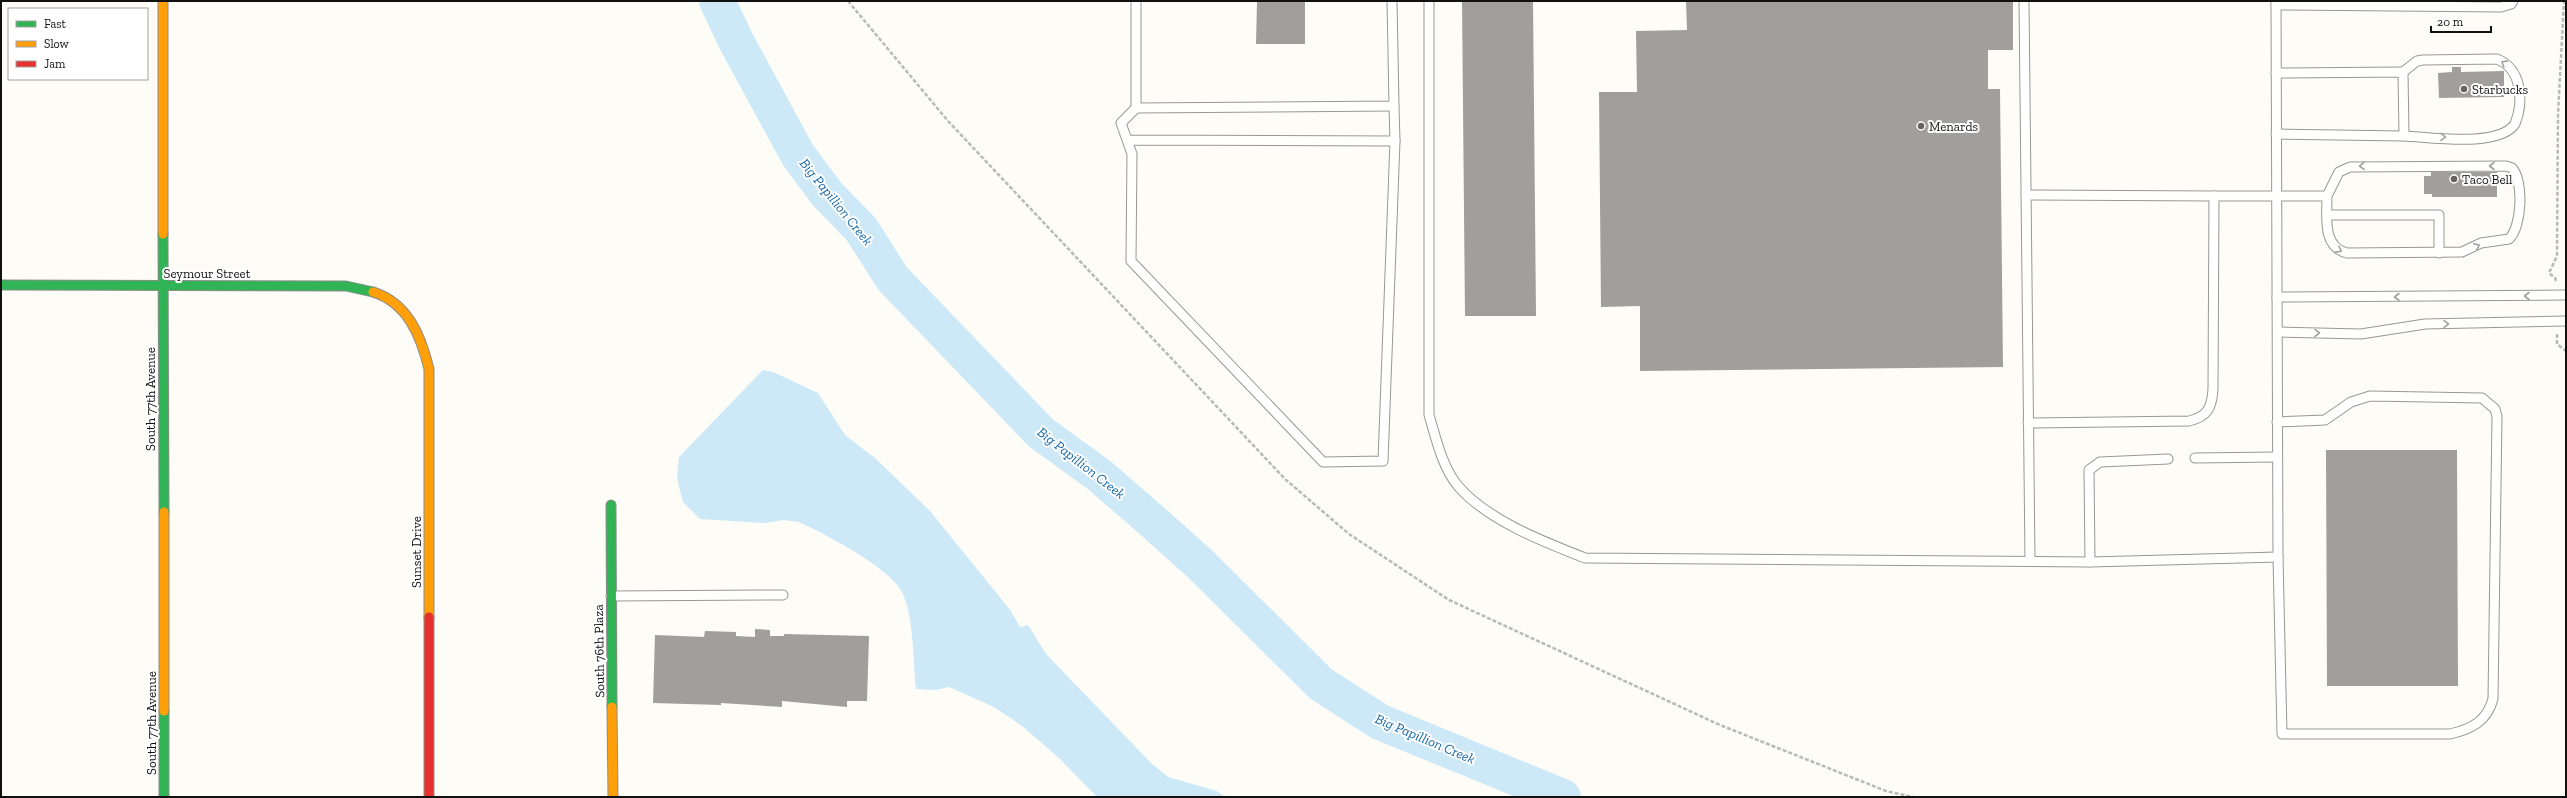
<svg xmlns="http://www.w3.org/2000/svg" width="2567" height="798" viewBox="0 0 2567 798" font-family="'Zilla Slab',serif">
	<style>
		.water { fill: #cde8f7 }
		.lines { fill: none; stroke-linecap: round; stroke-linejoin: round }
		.river { stroke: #cde8f7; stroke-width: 36 }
		.building { fill: #a19f9c }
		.lane-casing { stroke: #979795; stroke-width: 11 }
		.fast-casing { stroke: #8e8d8b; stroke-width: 11 }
		.slow-casing { stroke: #8e8d8b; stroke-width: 11 }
		.jam-casing { stroke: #8e8d8b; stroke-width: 11 }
		.path { stroke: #b9b9b8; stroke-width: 2.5; stroke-dasharray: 4 2; stroke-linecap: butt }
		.lane { stroke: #fffffe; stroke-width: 9 }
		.fast { stroke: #30b455; stroke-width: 9 }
		.slow { stroke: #ff9f0a; stroke-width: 9 }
		.jam { stroke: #e5322d; stroke-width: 9 }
		.oneway { stroke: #a0a09f }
		.poi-dot { fill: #646362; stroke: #fff; stroke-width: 1.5 }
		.labels { text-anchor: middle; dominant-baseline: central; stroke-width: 4; stroke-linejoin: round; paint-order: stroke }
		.poi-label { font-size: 13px; fill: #111; stroke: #fff; text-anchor: start }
		.street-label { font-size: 13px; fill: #111; stroke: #fff }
		.water-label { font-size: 14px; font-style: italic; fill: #1768a6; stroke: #fff }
	</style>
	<rect width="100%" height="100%" fill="#fdfcf7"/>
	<path class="water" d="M763,370L773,372L818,393L845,435L876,459L930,511L1011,611L1020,627L1028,625L1046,654L1152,764L1168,777L1217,791L1225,797H1097L1059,758L1022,726L994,707L949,687L936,690L916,689C913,662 914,615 902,592C889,567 825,534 799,522L784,520L765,523L700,519L683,502L677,478L679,457Z"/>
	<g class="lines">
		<path class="river" d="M717,1L737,43L798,155L827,194L861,229L893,279L1041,433L1099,475L1151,520L1199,563L1321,684L1380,722L1563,797"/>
	</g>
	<g class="building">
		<path d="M1257,1H1305V44H1256Z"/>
		<path d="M1462,1H1533L1536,316H1465Z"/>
		<path d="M1686,1H2013V50H1988V89H2000L2003,367L1640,371V306L1601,307L1599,92H1637L1636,31L1687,30Z"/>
		<path d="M2452,67H2461V72L2504,71V97L2439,98L2438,73L2452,72Z"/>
		<path d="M2431,172H2497V197H2432V194H2424V176H2431Z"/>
		<path d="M2326,450H2457L2458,686H2327Z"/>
		<path d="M755,629L770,630V636H784V634L869,636L867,701H847V707L782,701V707L721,703V705L653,703L655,635L704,637L705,631L736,632V636L755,637Z"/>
	</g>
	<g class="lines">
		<defs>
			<g id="lane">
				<path d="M1136,1V108L1394,106L1392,1"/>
				<path d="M1429,1V415C1436,438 1442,467 1458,486C1487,520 1544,542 1585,558L2090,562L2278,557"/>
				<path d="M2024,1L2030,561"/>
				<path d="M2276,1L2278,557L2282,734H2450C2472,729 2487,721 2493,699L2497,416L2495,409L2482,398L2370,396L2351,402L2325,420L2277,422"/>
				<path d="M2276,5L2501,7L2511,4L2513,1"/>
				<path d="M2403,72L2417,61L2423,60L2497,59C2522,69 2524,101 2515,124C2498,148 2431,137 2404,136"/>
				<path d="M2276,73L2403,72L2404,136L2276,134"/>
				<path d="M1394,106L1395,141"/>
				<path d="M1127,140L1395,141L1383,461L1323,462L1131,261L1132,154L1121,123L1136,108"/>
				<path d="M2026,195L2214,196"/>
				<path d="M2327,215H2439V253"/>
				<path d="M2277,297L2566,295"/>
				<path d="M2278,332L2361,334L2425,324L2566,321"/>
				<path d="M2028,423L2189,421C2207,417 2212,408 2213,389L2214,196H2327C2327,217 2322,247 2347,253L2462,252L2481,243L2509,239C2522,227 2524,181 2512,168L2506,166L2350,167L2339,172L2327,196"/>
				<path d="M2195,458L2277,457"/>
				<path d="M2090,562L2089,470L2100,462L2168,459"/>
				<path d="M611,596L783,595"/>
			</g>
			<g id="fast">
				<path d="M163,234L164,512"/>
				<path d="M1,285L346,286L373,292"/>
				<path d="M611,505L612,707"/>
				<path d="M164,711V797"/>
			</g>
			<g id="slow">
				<path d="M163,1V234"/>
				<path d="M373,292C408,303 421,336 429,369V617"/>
				<path d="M164,512V711"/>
				<path d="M612,707L613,797"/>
			</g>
			<path id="jam" d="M429,617V797"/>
		</defs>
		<use href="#lane" class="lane-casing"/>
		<use href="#fast" class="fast-casing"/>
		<use href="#slow" class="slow-casing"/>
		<use href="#jam" class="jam-casing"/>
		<g class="path">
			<path d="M848,1L948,121L1285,479L1349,534L1449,600L1720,725L1886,791L1913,797"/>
			<path d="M2556,281L2555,278L2549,273L2557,256L2558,114L2564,1"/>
			<path d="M2557,334V344L2566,351"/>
		</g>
		<use href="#lane" class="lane"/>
		<use href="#fast" class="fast"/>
		<use href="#slow" class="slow"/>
		<use href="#jam" class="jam"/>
	</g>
	<defs><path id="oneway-chevron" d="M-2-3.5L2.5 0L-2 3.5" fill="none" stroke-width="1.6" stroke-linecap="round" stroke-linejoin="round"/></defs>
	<g class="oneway">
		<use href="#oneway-chevron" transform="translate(2504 63) rotate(-148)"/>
		<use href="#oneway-chevron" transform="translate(2443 137) rotate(2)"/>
		<use href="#oneway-chevron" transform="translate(2362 166) rotate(179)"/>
		<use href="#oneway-chevron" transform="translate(2492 166) rotate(180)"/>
		<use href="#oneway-chevron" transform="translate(2477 246) rotate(-25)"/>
		<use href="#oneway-chevron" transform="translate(2339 250) rotate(29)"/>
		<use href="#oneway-chevron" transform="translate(2527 296) rotate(180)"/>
		<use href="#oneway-chevron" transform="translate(2397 297) rotate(180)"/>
		<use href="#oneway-chevron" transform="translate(2446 324) rotate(-1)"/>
		<use href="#oneway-chevron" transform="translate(2317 333) rotate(1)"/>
	</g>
	<g class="poi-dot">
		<circle cx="2464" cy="89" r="4"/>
		<circle cx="1921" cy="126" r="4"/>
		<circle cx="2454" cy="179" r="4"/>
	</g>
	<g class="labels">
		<g class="poi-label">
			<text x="2472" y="89">Starbucks</text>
			<text x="1929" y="126">Menards</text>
			<text x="2462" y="179">Taco Bell</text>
		</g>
		<g class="street-label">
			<text x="207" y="273">Seymour Street</text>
			<text transform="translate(150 399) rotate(-90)">South 77th Avenue</text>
			<text transform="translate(416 552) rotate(-90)">Sunset Drive</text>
			<text transform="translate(599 651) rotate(-91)">South 76th Plaza</text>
			<text transform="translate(151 723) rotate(-90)">South 77th Avenue</text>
		</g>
		<g class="water-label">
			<text transform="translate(836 202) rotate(51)">Big Papillion Creek</text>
			<text transform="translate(1081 463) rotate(38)">Big Papillion Creek</text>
			<text transform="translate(1425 739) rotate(23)">Big Papillion Creek</text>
		</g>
	</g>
	<rect width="2567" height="798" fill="none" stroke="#111111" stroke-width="4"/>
	<rect x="8" y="8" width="140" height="72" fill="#ffffff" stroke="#a0a0a0"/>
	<rect x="16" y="21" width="20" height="6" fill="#30b455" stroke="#a0a0a0"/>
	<text x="44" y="28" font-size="12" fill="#111111">Fast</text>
	<rect x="16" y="41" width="20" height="6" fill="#ff9f0a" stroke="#a0a0a0"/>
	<text x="44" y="48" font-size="12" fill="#111111">Slow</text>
	<rect x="16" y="61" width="20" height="6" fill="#e5322d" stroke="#a0a0a0"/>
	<text x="44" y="68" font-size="12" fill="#111111">Jam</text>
	<path d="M2431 26v6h60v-6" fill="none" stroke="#111111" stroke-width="2"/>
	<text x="2437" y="26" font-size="12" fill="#111111" stroke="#ffffff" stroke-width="3" paint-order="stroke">20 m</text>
</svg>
